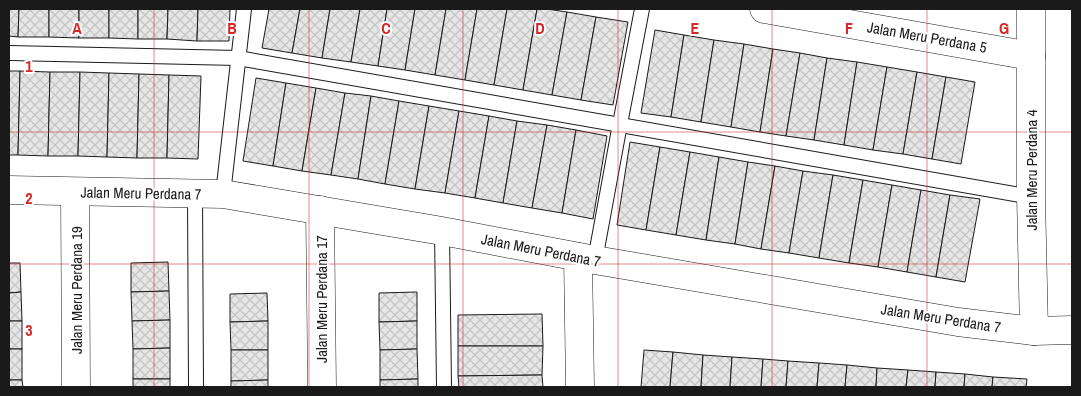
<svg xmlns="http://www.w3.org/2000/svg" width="1081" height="396" viewBox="0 0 1081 396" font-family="'Archivo Narrow',sans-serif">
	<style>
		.building { fill: url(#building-cross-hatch); stroke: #1a1a1a }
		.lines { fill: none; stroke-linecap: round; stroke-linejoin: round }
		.lane-casing { stroke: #1a1a1a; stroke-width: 16 }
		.street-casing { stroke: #1a1a1a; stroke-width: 29 }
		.lane { stroke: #fff; stroke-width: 14 }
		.street { stroke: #fff; stroke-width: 28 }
		.grid { fill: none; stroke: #d62828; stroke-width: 1; stroke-opacity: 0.55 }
		.labels { text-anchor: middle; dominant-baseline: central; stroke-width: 4; stroke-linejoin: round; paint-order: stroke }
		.street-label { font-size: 15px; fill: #1a1a1a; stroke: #fff }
		.grid-label { font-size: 16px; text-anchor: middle; font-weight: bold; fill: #d62828; stroke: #fff; stroke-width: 4; stroke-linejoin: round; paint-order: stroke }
	</style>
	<defs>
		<pattern id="building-cross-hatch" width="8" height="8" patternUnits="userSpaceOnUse" patternTransform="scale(1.25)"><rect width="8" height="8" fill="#e6e6e6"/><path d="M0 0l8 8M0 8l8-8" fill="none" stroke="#c5c5c5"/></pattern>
	</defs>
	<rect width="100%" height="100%" fill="#fff"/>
	<g class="building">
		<path d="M9,9H19L18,37L9,36Z"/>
		<path d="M19,9H49V37H18Z"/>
		<path d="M49,9H79V38L49,37Z"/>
		<rect x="79" y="9" width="30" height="29"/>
		<path d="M109,9H138V39L109,38Z"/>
		<path d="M138,9H168L167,39H138Z"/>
		<path d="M168,9H198L197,41L167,39Z"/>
		<path d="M198,9H230L229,41H197Z"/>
		<path d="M269,9H300L292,53L262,48Z"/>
		<path d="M300,9H330L322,58L292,53Z"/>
		<path d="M330,9H360L351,62L322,58Z"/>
		<path d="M360,9H387L378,66L351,62Z"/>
		<path d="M387,9H415L405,70L378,66Z"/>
		<path d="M415,9H446L435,75L405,70Z"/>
		<path d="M446,9H477L465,80L435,75Z"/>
		<path d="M477,9H507L494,85L465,80Z"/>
		<path d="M507,9H537L523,90L494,85Z"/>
		<path d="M537,9H547L567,12L552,95L523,90Z"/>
		<path d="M567,12L596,17L581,100L552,95Z"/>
		<path d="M596,17L628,22L613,105L581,100Z"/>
		<path d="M655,30L684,35L671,117L641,113Z"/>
		<path d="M684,35L714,40L701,122L671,117Z"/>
		<path d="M714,40L744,44L731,127L701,122Z"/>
		<path d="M744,44L773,49L760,132L731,127Z"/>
		<path d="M773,49L800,53L786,136L760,132Z"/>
		<path d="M800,53L827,58L814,140L786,136Z"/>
		<path d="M827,58L857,62L844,145L814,140Z"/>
		<path d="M857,62L887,67L873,150L844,145Z"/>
		<path d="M887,67L917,72L903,154L873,150Z"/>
		<path d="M9,71H20L18,155H9Z"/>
		<path d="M20,71L50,72L48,156L18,155Z"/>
		<path d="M50,72H80L78,156H48Z"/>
		<path d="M80,72L109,73L107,157L78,156Z"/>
		<path d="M917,72L946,77L932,159L903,154Z"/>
		<path d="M109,73L139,74L137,158L107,157Z"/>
		<path d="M139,74L169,75L167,158H137Z"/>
		<path d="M169,75L201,76L198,159L167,158Z"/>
		<path d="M946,77L975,82L961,164L932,159Z"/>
		<path d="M256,78L286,83L273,166L243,161Z"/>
		<path d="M286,83L316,88L302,171L273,166Z"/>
		<path d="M316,88L345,93L331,175L302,171Z"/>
		<path d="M345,93L371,96L358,179L331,175Z"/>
		<path d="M371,96L399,101L385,184L358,179Z"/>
		<path d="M399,101L429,106L415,189L385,184Z"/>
		<path d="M429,106L459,111L445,193L415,189Z"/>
		<path d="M459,111L489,116L475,198L445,193Z"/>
		<path d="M489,116L517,121L503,203L475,198Z"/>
		<path d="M517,121L547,125L532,208L503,203Z"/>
		<path d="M547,125L576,130L562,213L532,208Z"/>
		<path d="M576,130L607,136L593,219L562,213Z"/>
		<path d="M630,142L660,147L646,230L617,225Z"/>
		<path d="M660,147L690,152L676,235L646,230Z"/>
		<path d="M690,152L719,157L706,240L676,235Z"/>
		<path d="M719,157L748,162L735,244L706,240Z"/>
		<path d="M748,162L775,166L761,249L735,244Z"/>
		<path d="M775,166L803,171L789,253L761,249Z"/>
		<path d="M803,171L833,175L819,258L789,253Z"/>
		<path d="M833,175L863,180L849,263L819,258Z"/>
		<path d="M863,180L892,185L878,267L849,263Z"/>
		<path d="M892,185L921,190L907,272L878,267Z"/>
		<path d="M921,190L950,195L936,277L907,272Z"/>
		<path d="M950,195L980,199L965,282L936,277Z"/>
		<path d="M168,262L169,291L131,292V263Z"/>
		<path d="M9,263H20L21,292L9,293Z"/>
		<path d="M169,291L170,320L132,321L131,292Z"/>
		<path d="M21,292L22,321H9V293Z"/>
		<path d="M417,292V321L379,322V293Z"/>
		<path d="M267,293L268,321L230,322V294Z"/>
		<path d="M542,314L543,346H458V315Z"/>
		<path d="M170,320V348L133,349L132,321Z"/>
		<rect x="9" y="321" width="13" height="28"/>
		<path d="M268,321V350H231L230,322Z"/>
		<path d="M417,321V349L380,350L379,322Z"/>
		<path d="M458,346H543L542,375L458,376Z"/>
		<path d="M170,348V379H133V349Z"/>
		<rect x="9" y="349" width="13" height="31"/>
		<path d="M417,349L418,379L380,380V350Z"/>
		<path d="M231,350H268V380L231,381Z"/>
		<path d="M644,350L673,352L670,387H641Z"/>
		<path d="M673,352L703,355L701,387H670Z"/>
		<path d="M703,355L732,357L730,387H701Z"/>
		<path d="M732,357L763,359L761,387H730Z"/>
		<path d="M763,359L788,361L786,387H761Z"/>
		<path d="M788,361L819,363L817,387H786Z"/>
		<path d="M819,363L847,365L845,387H817Z"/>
		<path d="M847,365L877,368L876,387H845Z"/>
		<path d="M877,368L908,370L906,387H876Z"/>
		<path d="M908,370L936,372L935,387H906Z"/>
		<path d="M936,372L965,374L964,387H935Z"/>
		<path d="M965,374L993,377L992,387H964Z"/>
		<path d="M542,375L543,387H459L458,376Z"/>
		<path d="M993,377L1027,379L1026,387H992Z"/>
		<rect x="133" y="379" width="37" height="8"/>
		<path d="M418,379V387H380V380Z"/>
		<path d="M9,380H22L23,387H9Z"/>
		<path d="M268,380V387H231V381Z"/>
	</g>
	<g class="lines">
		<defs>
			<g id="lane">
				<path d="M9,53L238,58L1031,197"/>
				<path d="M195,193L196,387"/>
				<path d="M223,194L244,9"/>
				<path d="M442,231L444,387"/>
				<path d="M595,260L620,124L642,9"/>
			</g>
			<g id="street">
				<path d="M764,9L1031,56"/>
				<path d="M1031,9V197L1034,331"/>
				<path d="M9,190L223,194L442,231L595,260L958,322L1034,331L1072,330"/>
				<path d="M75,192L76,387"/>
				<path d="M320,210L322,387"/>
				<path d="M578,257L580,387"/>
			</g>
		</defs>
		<use href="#lane" class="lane-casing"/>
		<use href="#street" class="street-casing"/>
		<use href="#lane" class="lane"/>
		<use href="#street" class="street"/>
	</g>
	<path class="grid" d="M154,9V387M309,9V387M463,9V387M618,9V387M772,9V387M927,9V387M9,132H1072M9,264H1072"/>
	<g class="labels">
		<g class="street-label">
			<text transform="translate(927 37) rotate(10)">Jalan Meru Perdana 5</text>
			<text transform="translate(1031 170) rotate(-90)">Jalan Meru Perdana 4</text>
			<text transform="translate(141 193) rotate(1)">Jalan Meru Perdana 7</text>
			<text transform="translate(541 250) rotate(11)">Jalan Meru Perdana 7</text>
			<text transform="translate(76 290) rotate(-90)">Jalan Meru Perdana 19</text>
			<text transform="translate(321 299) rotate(-90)">Jalan Meru Perdana 17</text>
			<text transform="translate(941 318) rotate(9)">Jalan Meru Perdana 7</text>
		</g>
	</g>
	<g class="grid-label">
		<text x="77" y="34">A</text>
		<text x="232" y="34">B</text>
		<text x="386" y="34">C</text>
		<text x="540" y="34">D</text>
		<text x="695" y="34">E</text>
		<text x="849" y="34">F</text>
		<text x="1004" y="34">G</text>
		<text x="29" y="72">1</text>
		<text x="29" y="204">2</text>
		<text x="29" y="336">3</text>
	</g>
	<rect width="1081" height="396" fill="none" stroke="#1a1a1a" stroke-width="20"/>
</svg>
